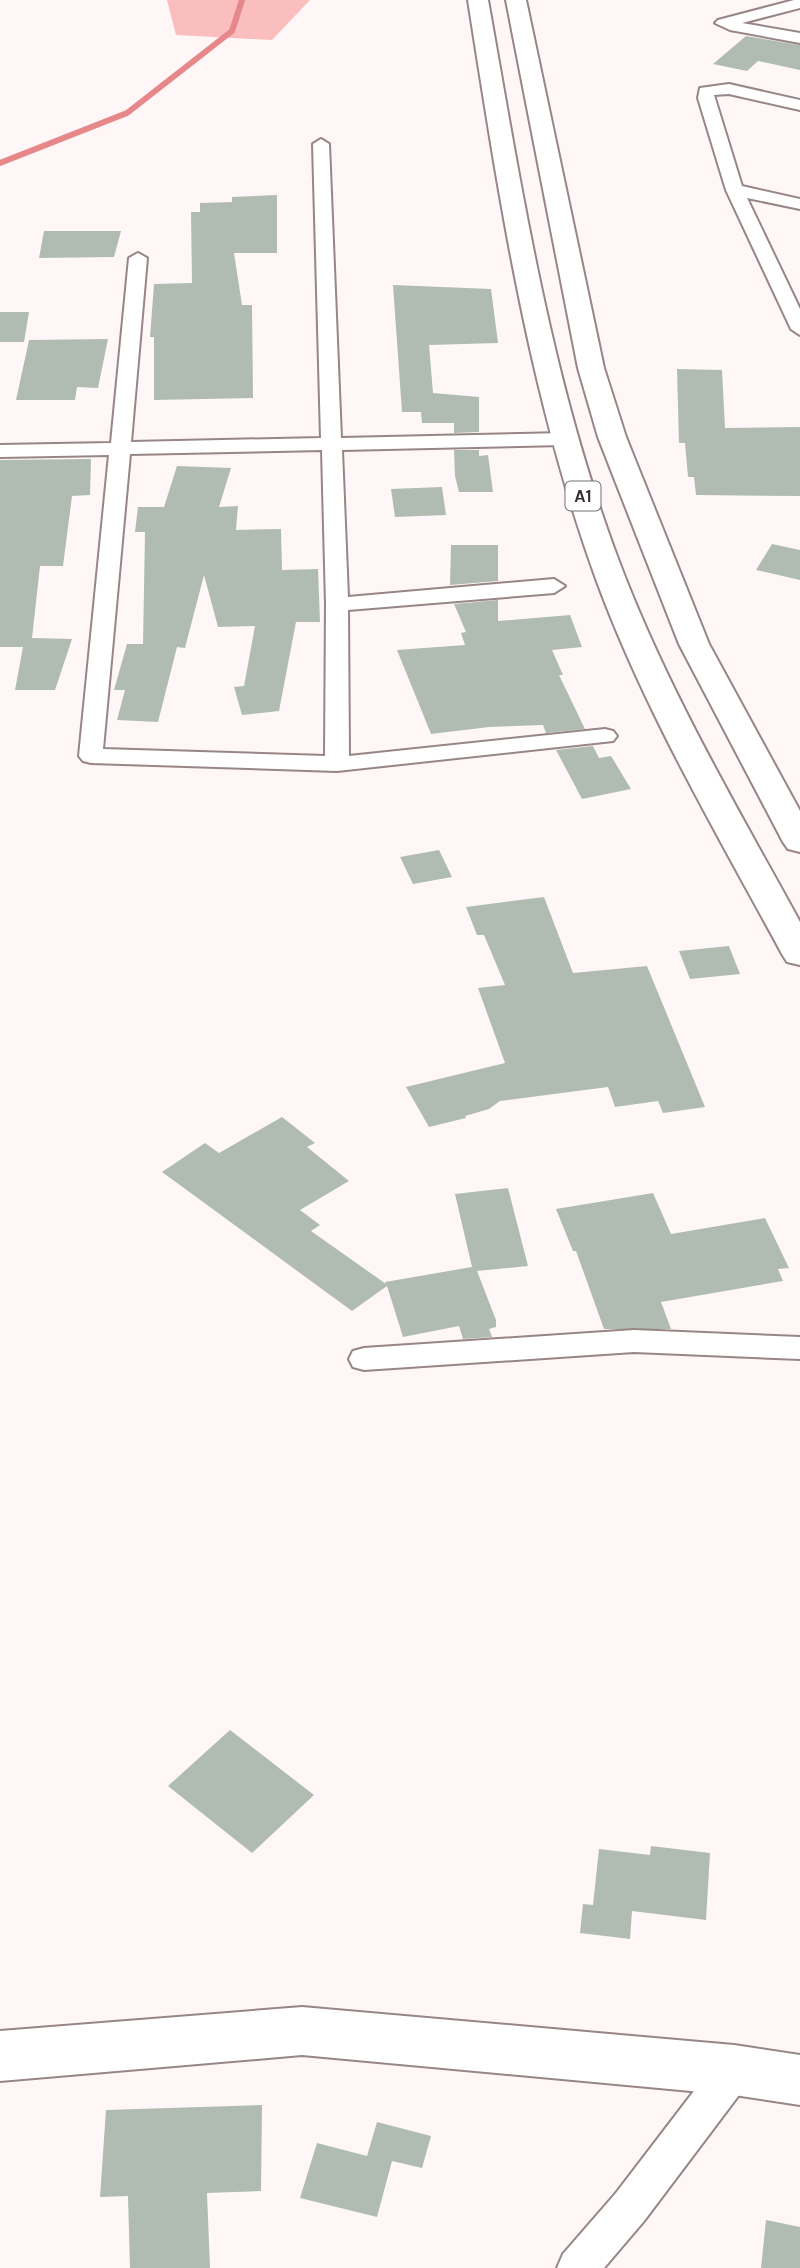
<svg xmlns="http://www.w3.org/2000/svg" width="800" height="2268" viewBox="0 0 800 2268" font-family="Karla,sans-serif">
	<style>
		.green { fill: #fbbebe }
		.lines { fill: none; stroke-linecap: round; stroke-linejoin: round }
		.stream { stroke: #e6878a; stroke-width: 6 }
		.building { fill: #b0bcb1 }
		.street-casing { stroke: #978685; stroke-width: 4 }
		.secondary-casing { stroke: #978685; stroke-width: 4 }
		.primary-casing { stroke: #978685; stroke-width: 4 }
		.street { fill: #fff; fill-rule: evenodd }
		.secondary { fill: #fff; fill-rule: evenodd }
		.primary { fill: #fff; fill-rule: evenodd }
		.labels { text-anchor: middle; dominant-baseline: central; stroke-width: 5; stroke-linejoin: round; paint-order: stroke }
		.shield { fill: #fff; stroke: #736e6e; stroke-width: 2 }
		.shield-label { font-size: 18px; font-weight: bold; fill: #373030 }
	</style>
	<rect width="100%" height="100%" fill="#fff7f7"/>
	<path class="green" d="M167,0H310L272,40L176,35Z"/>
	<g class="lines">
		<path class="stream" d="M0,163L127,113L232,31L242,0"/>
	</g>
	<g class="building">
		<path d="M746,36L800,45V70L758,61L747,71L713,64Z"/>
		<path d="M277,195V253H234L242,305H252L253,398L154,400V337H150L154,284L192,283L191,212H200V203L232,202V197Z"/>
		<path d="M44,231H121L114,257L39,258Z"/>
		<path d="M393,285L491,289L498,343L429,345L433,393L479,397V432L454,433V423H422L421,412H402Z"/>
		<path d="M0,312H29L24,342H0Z"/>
		<path d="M108,339L98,388L77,387L75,400H16L29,340Z"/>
		<path d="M677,369L722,370L725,428L800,427V496L696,495L694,477H688L685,443H679Z"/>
		<path d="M454,450H479V456L488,455L493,492H459L455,476Z"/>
		<path d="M91,459L90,495L72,496L63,566H40L32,638L72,639L55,690H15L23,647H0V460Z"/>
		<path d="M177,466L231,468L219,507L238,506L236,530L281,529L282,570L318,569L320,622H296L279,711L242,715L234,687L244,686L255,626L218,627L204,575L185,648L177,647L158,722L117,720L125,690H114L127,644H143L145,532H135L138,507H164Z"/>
		<path d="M442,487L446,515L395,517L391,489Z"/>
		<path d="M772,544L800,550V580L756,570Z"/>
		<path d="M451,545H498V581L450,585Z"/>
		<path d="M498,600V621L570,615L582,647L552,650L563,675H559L585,729L546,733L543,725L489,727L431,734L397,650L465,645L461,633L466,632L454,604Z"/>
		<path d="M593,746L599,758L611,756L631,789L582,799L556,750Z"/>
		<path d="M439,850L452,877L413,884L400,857Z"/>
		<path d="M544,897L573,973L647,966L705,1107L663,1113L658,1101L615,1107L608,1087L500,1101L489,1109L465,1116L466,1118L429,1127L406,1087L505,1063L478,988L505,985L484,935H477L466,907Z"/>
		<path d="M729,946L740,974L690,979L679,951Z"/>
		<path d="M282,1117L315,1143L307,1147L349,1181L300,1210L320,1225L311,1231L386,1284L385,1282L472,1267L455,1194L508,1188L528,1266L477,1271L496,1320V1327L489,1329L492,1337L463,1339L459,1326L403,1337L387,1286L352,1311L162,1172L205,1143L219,1153Z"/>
		<path d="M653,1193L671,1234L765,1218L789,1268L778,1269L783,1281L661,1302L671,1329H604L576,1251H573L556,1209Z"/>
		<path d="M230,1730L314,1795L252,1853L168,1786Z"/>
		<path d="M651,1846L710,1853L706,1920L632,1911L630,1939L580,1933L583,1904L593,1905L599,1849L650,1855Z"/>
		<path d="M262,2105L261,2191L207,2193L210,2268H130L128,2196L100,2197L106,2110Z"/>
		<path d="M377,2122L431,2136L422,2168L392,2161L377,2217L300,2198L317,2143L367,2156Z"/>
		<path d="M766,2220L800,2227V2268H761Z"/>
	</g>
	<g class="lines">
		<defs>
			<g id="street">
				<path d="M794,0H800V8L742,23L800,33V43L730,30L715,23L718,20Z"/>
				<path d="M729,84L800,100V110L729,94L714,95L742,186L800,199V209L747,198L800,309V335L791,329L726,190L698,98L700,88Z"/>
				<path d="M321,139L329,144L341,438L564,433L574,439L564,445L342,450L348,597L554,579L565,586L554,593L348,610L349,756L605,729L613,731L617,736L613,741L337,771L91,763L83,761L79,756L109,455L0,457V445L111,443L129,258L138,253L147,258L131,442L321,438L313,144ZM322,450L326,604L325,756L103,749L130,454Z"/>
				<path d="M634,1330L800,1337V1359L634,1352L364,1370L353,1367L349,1359L353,1351L364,1348Z"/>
				<path d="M734,2052L748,2057L753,2070L748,2083L644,2221L604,2268H557L563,2254L616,2193L720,2057Z"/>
			</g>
			<path id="secondary" d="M302,2007L734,2045L800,2055V2105L734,2095L302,2055L0,2081V2031Z"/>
			<g id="primary">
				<path d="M468,0H488C523,196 553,396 627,582C674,700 739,811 800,922V965L787,962L782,954C716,832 644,710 596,579C528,392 499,196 468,0Z"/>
				<path d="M506,0H526L604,368L626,437L709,644L800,811V852L788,849L783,842L679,644L598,437L578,368Z"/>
			</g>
		</defs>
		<use href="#street" class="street-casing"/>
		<use href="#secondary" class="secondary-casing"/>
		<use href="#primary" class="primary-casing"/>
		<use href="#street" class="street"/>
		<use href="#secondary" class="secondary"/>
		<use href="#primary" class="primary"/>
	</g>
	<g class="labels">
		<rect class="shield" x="565.5" y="481.5" width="35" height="29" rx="5"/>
		<g class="shield-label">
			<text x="583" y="496">A1</text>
		</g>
	</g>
</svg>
